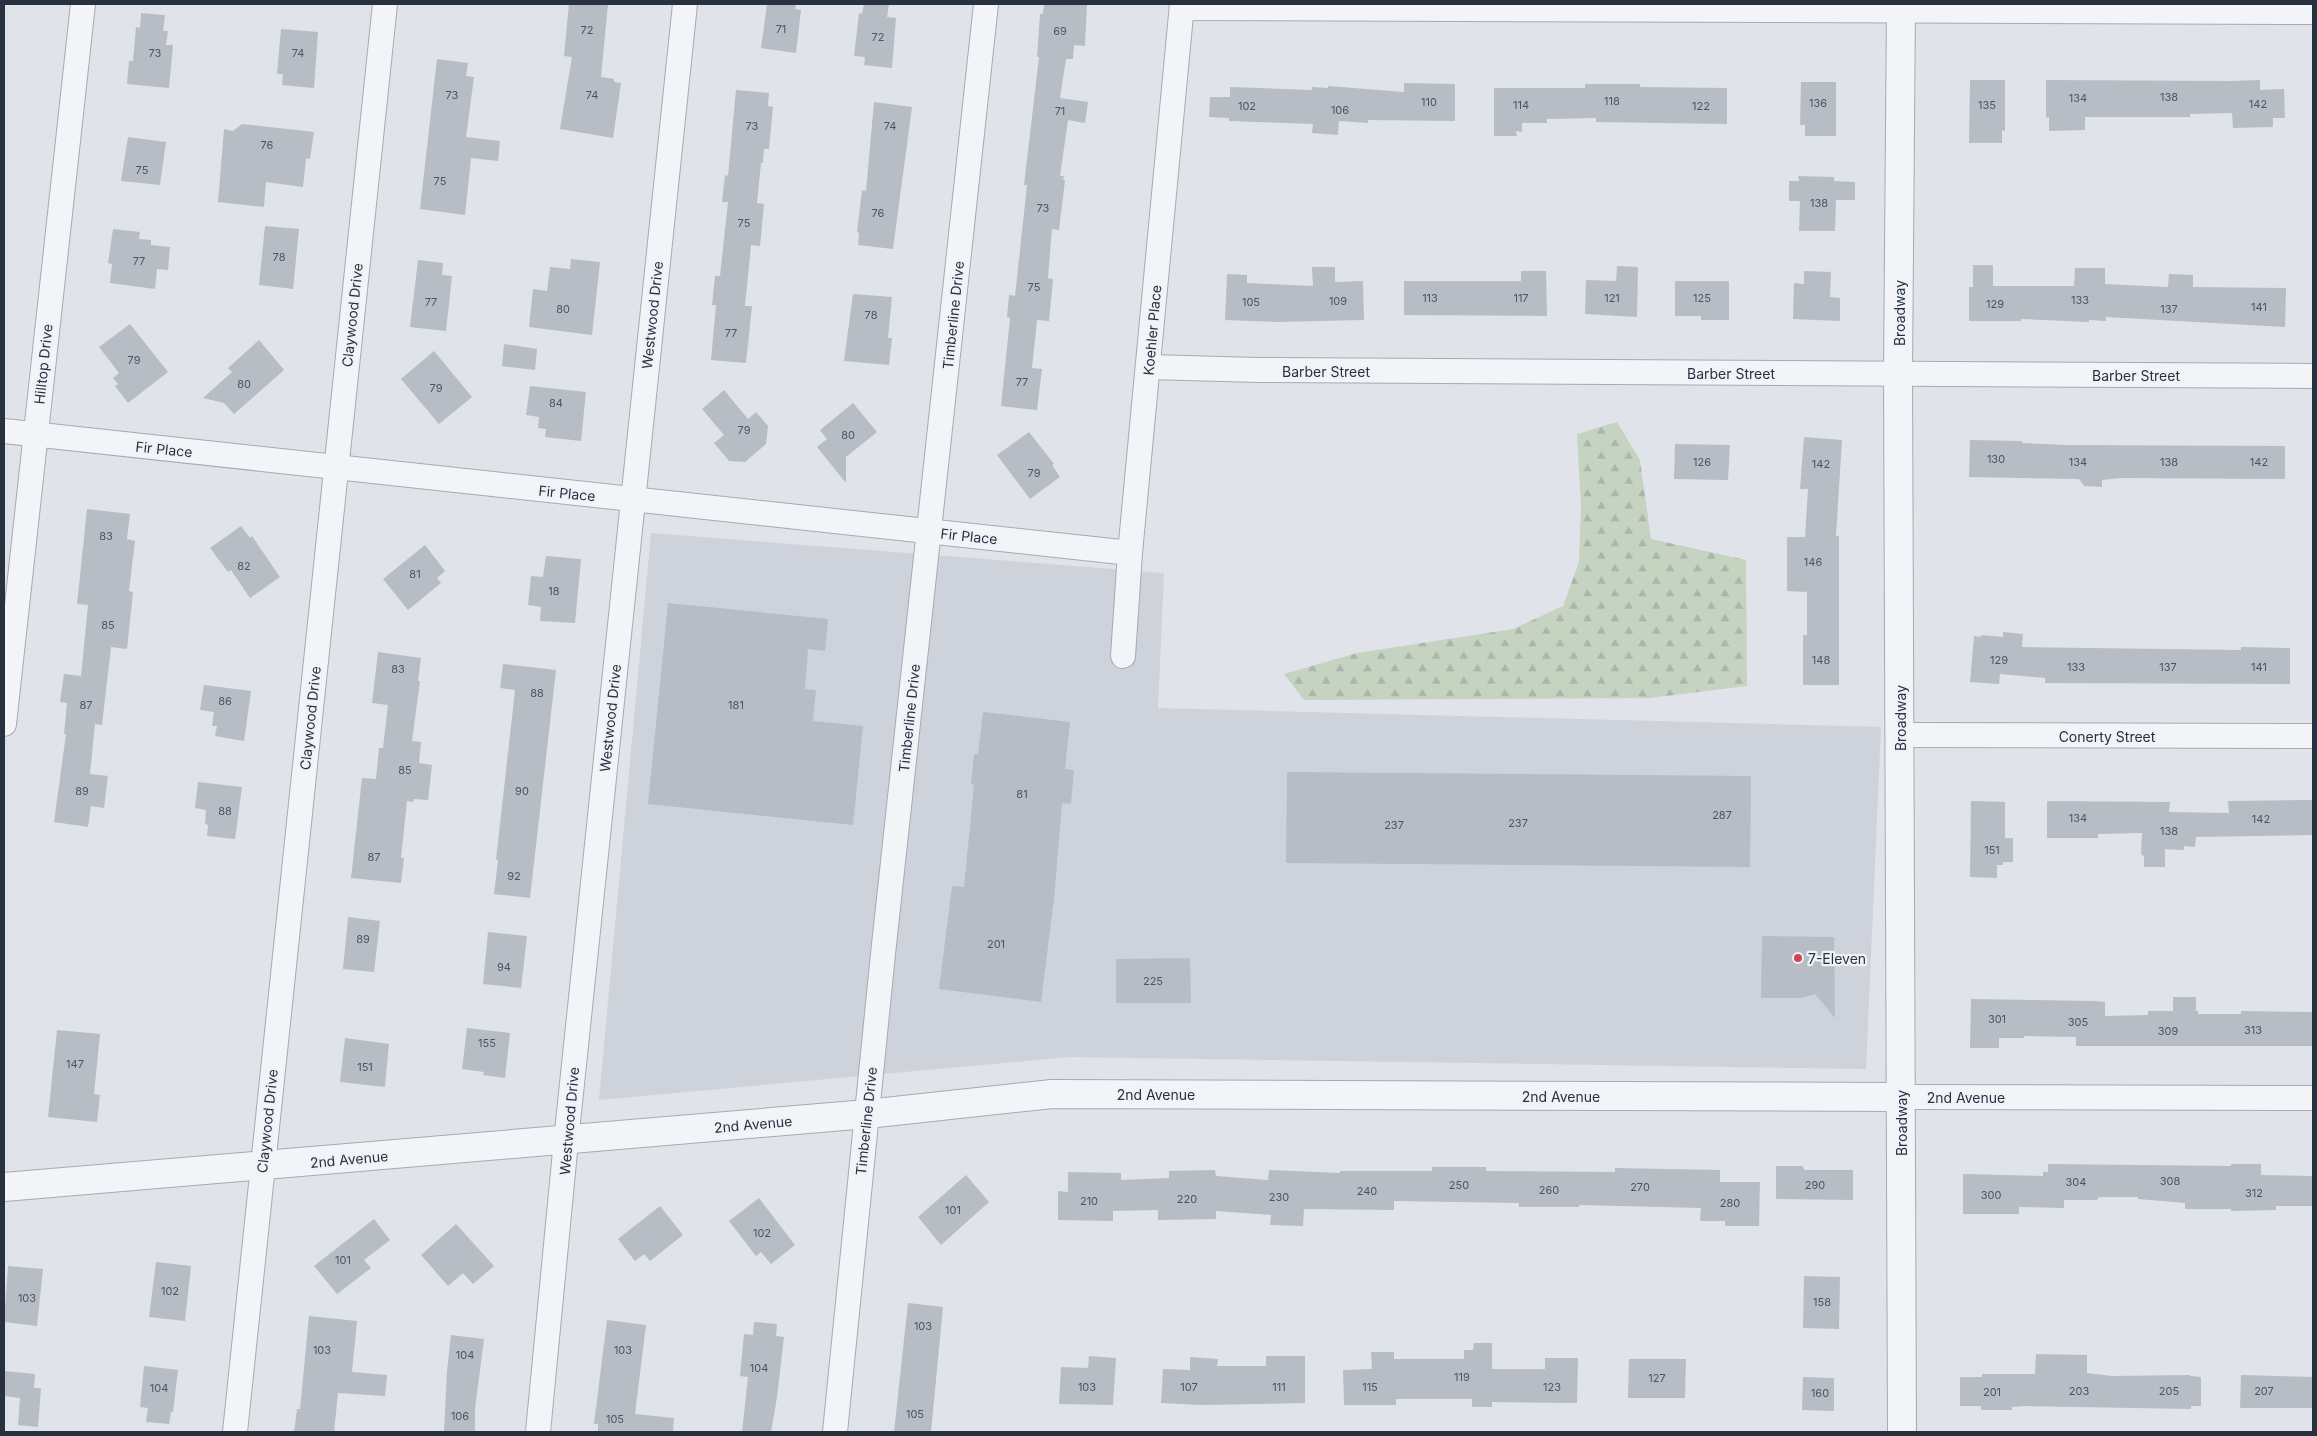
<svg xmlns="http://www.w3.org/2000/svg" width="2317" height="1436" viewBox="0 0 2317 1436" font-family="Inter,sans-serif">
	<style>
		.built { fill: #ced2db }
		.forest { fill: url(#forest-firs) }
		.building { fill: #b7bdc5 }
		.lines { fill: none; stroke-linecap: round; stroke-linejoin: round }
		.minor-casing { stroke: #a5aab3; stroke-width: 26 }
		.tertiary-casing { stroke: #a5aab3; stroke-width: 30 }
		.minor { stroke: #f2f4f7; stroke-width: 24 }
		.tertiary { stroke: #f2f4f7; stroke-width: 28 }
		.poi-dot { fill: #cd455b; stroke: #eff2f6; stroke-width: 2 }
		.labels { text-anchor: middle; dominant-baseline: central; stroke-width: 4.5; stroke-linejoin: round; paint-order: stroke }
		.number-label { font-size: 11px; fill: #4c5461 }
		.street-label { font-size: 14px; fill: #283140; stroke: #eff2f6 }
		.poi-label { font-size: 14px; fill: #283140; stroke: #eff2f6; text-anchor: start }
	</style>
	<defs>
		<pattern id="forest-firs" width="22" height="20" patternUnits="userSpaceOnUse" patternTransform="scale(1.25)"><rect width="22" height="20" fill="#c6d3c1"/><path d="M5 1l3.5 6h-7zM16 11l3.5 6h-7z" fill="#aab6a7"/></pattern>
	</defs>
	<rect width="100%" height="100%" fill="#e0e3e9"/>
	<path class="built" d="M651,533L1164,573L1158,708L1881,727L1866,1069L1070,1057L599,1100Z"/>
	<path class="forest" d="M1617,422L1640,460L1651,539L1746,560L1747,686L1649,698L1304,700L1284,674L1357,653L1513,629L1563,606L1579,562L1581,507L1577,434Z"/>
	<g class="building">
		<path d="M569,4H608L601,77L614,79V82L621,83L613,138L560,129L572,57L564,56Z"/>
		<path d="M767,4H796L795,9L801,10L796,53L761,48Z"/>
		<path d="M864,4H889L887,17L896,18L892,68L864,65L865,57L854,56L859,13L862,14Z"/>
		<path d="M1044,4H1087L1085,46L1074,45L1073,59H1066L1060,98L1088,102L1085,123L1068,120L1060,176H1064L1063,180H1065L1059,230L1052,229L1048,278L1053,279L1049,321L1037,320L1032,368L1042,369L1037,410L1001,406L1010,318L1007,317L1009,295L1015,296L1027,185H1024L1039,57H1037L1040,14H1043Z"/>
		<path d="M141,13L165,15L163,31H168L166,45H173L169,88L127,84L129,61H133L136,27L140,28Z"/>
		<path d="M281,29L318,32L314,88L282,85L283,74H277Z"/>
		<path d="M437,59L468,63L466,76L474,77L466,137L500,141L498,161L471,158L465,215L420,209Z"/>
		<path d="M1970,80H2005V131L2002,130V143H1969Z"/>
		<path d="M2046,80L2231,81L2260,80V90L2284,89L2285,118H2273V127L2233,128L2232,113L2190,114V117H2085V130L2049,131V117L2046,118Z"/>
		<path d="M1801,82H1836V136H1805V125H1800Z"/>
		<path d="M1404,83L1455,84V121L1368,120V123L1339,121L1338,135L1312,133L1313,124L1229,121V118L1209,117L1210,97H1230V87L1312,90V87L1328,88V86L1404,92Z"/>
		<path d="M1585,84H1640V87L1727,88V124L1596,122V118L1547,119V123H1522V132L1516,131L1517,136H1494V88H1585Z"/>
		<path d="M736,90L769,93L768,106L773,107L769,149H764L763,163H761L757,203L764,204L760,246L751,245L745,306H752L746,363L711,360L716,305H712L715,276H720L728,202H722L725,175L728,176Z"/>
		<path d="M874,102L912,107L893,249L858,245L859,233L857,232L862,190L866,191Z"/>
		<path d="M242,124L314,132L310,159L306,158L303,187L266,182L264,207L218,202L224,129L233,131Z"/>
		<path d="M128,137L166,142L160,185L121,181Z"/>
		<path d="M1798,176L1834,177V181L1855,182V200H1836L1835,231H1799L1800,201H1789V181H1799Z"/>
		<path d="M265,226L299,229L293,289L259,285Z"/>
		<path d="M113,229L140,232L139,239L151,240V245L170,247L168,270L157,269L155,289L110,283L112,264L108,263Z"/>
		<path d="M571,259L600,262L592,335L529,327L533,289L547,291L550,267L570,269Z"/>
		<path d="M418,260L443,263L442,275L452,276L446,331L410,327Z"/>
		<path d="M1973,265H1993V286H2074L2075,268H2105V284L2168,287L2169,274L2193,275V287L2286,288L2285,327L2106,317V321L2089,320V322L2021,319V321H1969V287H1973Z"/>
		<path d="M1617,266L1638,267L1637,317L1585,314L1586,280L1616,281Z"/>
		<path d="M1312,267H1335V282L1363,281L1364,320L1276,322L1225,320L1227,274L1247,275V283L1313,286Z"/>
		<path d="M1521,271H1546L1547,316L1404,315V281H1521Z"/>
		<path d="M1804,271L1831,272L1830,297L1840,298V321L1793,319L1794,283L1804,284Z"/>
		<path d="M1675,281H1729V320H1701V316H1675Z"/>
		<path d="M853,294L892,297L888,338H892L889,365L844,361Z"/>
		<path d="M130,324L168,372L128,403L115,386L118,384L113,378L119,373L99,347Z"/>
		<path d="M259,340L284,370L234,414L224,403L203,398L232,372L228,368Z"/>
		<path d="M504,344L537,349L535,370L502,366Z"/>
		<path d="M434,351L472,397L439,424L401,379Z"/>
		<path d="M530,386L586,392L581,441L545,437L546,429L538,428L539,417L526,415Z"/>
		<path d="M724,390L748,419L756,412L768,426L766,444L745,462L729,461L714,443L724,435L702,409Z"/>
		<path d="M853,403L877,432L846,457V483L817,447L827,439L820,430Z"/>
		<path d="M1029,432L1054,464L1052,465L1060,477L1030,499L997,455Z"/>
		<path d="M1804,437L1842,440L1836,536H1839V685H1803V635H1807V592L1787,591V537H1805L1808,489H1800Z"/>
		<path d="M1970,440L2022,441V443L2067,445L2285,446V479L2122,478L2102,480V487L2084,486L2079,479L1969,477Z"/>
		<path d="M1675,444L1730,445L1728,480L1674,479Z"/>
		<path d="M87,509L130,514L127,539L135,541L129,591L133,592L127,649L111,647L102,725L95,724L90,774L108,776L104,808L91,806L88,827L54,822L66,734H64L67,703L60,702L64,674L81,676L88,605L77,604Z"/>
		<path d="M241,526L250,538L252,536L280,577L250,598L231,570L228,572L210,548Z"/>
		<path d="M425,545L445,571L437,578L441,583L408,610L383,579Z"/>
		<path d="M546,556L581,559L575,623L540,621L541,607L528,605L531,576L543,577Z"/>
		<path d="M668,603L828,619L825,651L808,649L805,689L816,690L813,721L863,726L853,825L648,804Z"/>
		<path d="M2003,632L2023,634L2022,647L2241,650V647L2290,648V684L2045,683V678L2000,674L1999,684L1970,682L1974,636L1981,637V635L2003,637Z"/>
		<path d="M378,652L421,658L418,681H420L412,741L421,742L419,763L432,765L428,800L414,799L413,802L407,801L401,858H404L401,883L351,878L362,778L376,779L379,748H383L388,705L372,703Z"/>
		<path d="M503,664L556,670L530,898L494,894L498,860H496L515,690L500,688Z"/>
		<path d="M204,685L251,691L244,741L215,736L217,726H212L214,712L200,710Z"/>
		<path d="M983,712L1070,722L1065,769L1074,770L1071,804L1062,803L1054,899L1041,1002L939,989L952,886L964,887L974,785L971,784L974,754H978Z"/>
		<path d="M1287,772L1751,776L1750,867L1286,863Z"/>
		<path d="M198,782L242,787L235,839L207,836L208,825L205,824L206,810L195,808Z"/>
		<path d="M2313,800V835L2196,837L2195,847L2184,846V850L2165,849V867H2144V856L2141,854L2142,833L2098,834V838H2047V801L2170,802L2169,812L2229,813L2228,801Z"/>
		<path d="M1971,801L2005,802V838H2013V862H2003V865H1997V878L1970,877Z"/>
		<path d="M348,917L380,921L374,972L343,969Z"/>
		<path d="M488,932L527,936L521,988L483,984Z"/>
		<path d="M1762,936L1834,937L1835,1018L1815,994L1802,998H1761Z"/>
		<path d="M1190,958L1191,1003H1116V959Z"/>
		<path d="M2173,997H2196V1011H2198V1014H2241V1011L2313,1012V1046H2076V1037L2024,1036V1038H1999V1048H1970L1971,999L2096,1001L2105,1002V1016L2148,1015V1011H2173Z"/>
		<path d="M467,1028L510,1033L505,1078L483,1075L484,1072L462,1069Z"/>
		<path d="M57,1030L100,1034L94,1094L100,1095L97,1122L48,1117Z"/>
		<path d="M345,1038L389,1044L385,1087L340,1082Z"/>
		<path d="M2048,1164L2231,1166V1164H2261V1175L2313,1176V1206H2276V1210L2231,1211V1209H2185V1203L2138,1199V1197H2099L2097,1200H2064V1208L2019,1207V1214H1963V1174L2043,1176V1172H2048Z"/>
		<path d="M1776,1166H1803L1804,1170H1853V1200L1776,1199Z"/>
		<path d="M1432,1167H1486V1171L1615,1172V1168L1720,1170V1182H1760L1759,1226H1725V1221H1700L1701,1208L1579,1205V1207H1519V1203L1394,1201V1210L1304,1209L1303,1226L1270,1225L1271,1215L1216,1211V1219L1158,1220V1210L1113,1211V1221L1058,1220V1191L1068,1192V1172L1121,1173V1180L1169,1178V1171L1215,1170L1216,1176L1268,1180L1269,1170L1340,1173V1171H1432Z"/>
		<path d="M966,1175L989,1202L941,1245L918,1217Z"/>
		<path d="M759,1198L795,1245L771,1264L761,1252L756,1256L729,1221Z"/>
		<path d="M660,1206L683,1235L650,1261L644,1254L635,1261L618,1239Z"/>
		<path d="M374,1219L390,1240L364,1260L371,1268L337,1294L314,1266Z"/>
		<path d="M456,1224L494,1266L473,1284L463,1273L448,1286L421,1255Z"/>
		<path d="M156,1262L191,1266L185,1321L149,1317Z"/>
		<path d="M8,1266L43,1269L37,1326L4,1322Z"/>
		<path d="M1804,1276L1840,1277L1839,1329L1803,1328Z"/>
		<path d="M908,1303L943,1307L931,1432H894Z"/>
		<path d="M309,1316L357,1321L352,1372L387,1375L385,1396L338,1393L334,1432H294L297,1409H300Z"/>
		<path d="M607,1320L646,1325L635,1414L674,1418L673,1432H598V1424H594Z"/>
		<path d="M754,1322L777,1324L776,1336L784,1337L777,1397L771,1432H742L748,1377L740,1376L744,1334L753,1335Z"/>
		<path d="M451,1335L484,1339L475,1409V1432H444L447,1371Z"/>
		<path d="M1474,1343H1492V1369H1545V1358H1578L1577,1403L1492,1402V1407H1472V1399H1396V1405H1344L1343,1370L1372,1369L1371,1352H1394V1359H1464V1350H1473Z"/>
		<path d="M2036,1354L2087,1355V1373L2112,1376L2190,1375V1376L2201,1377V1406H2191V1409L2023,1406L2012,1407V1410H1981V1406H1960V1377H1982V1374H2035Z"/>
		<path d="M1089,1356L1116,1358L1113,1405L1059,1404L1061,1367L1088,1368Z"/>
		<path d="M1266,1356H1305V1403L1201,1405L1161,1403L1163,1369L1190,1370V1357L1218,1359L1217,1366H1266Z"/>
		<path d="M1629,1359H1686L1685,1398H1628Z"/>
		<path d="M144,1366L178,1370L173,1412H171L169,1424L146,1422L148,1408L140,1407Z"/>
		<path d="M4,1371L35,1374L34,1388H41L38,1427L18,1425L20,1398L4,1396Z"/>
		<path d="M2241,1375L2313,1377V1408H2240Z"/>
		<path d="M1803,1377L1834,1378V1411L1802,1410Z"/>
	</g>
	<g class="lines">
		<defs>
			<g id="minor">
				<path d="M1182,8L2313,12"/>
				<path d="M1149,367L1258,370L2313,376"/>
				<path d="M4,431L1130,553"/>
				<path d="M1123,656L1130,553L1182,4"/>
				<path d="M4,724L83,4"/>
				<path d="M1900,735L2313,736"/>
				<path d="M1902,1097L2313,1098"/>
				<path d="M235,1432L385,4"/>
				<path d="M538,1432L566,1141L685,4"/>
				<path d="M835,1432L883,954L986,4"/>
			</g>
			<g id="tertiary">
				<path d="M1901,4L1898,374L1902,1432"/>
				<path d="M4,1187L867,1114L1052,1094L1902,1097"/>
			</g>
		</defs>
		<use href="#minor" class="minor-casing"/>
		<use href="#tertiary" class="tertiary-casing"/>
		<use href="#minor" class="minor"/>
		<use href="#tertiary" class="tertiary"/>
	</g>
	<circle class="poi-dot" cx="1798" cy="958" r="5"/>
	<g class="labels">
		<g class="number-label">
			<text x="781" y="29">71</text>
			<text x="587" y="30">72</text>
			<text x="1060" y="31">69</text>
			<text x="878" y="37">72</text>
			<text x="155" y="53">73</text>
			<text x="298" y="53">74</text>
			<text x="452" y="95">73</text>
			<text x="592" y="95">74</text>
			<text x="2169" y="97">138</text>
			<text x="2078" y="98">134</text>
			<text x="1612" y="101">118</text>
			<text x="1429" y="102">110</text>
			<text x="1818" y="103">136</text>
			<text x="2258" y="104">142</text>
			<text x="1521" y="105">114</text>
			<text x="1987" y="105">135</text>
			<text x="1247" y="106">102</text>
			<text x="1701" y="106">122</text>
			<text x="1340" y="110">106</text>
			<text x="1060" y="111">71</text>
			<text x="752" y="126">73</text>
			<text x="890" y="126">74</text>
			<text x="267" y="145">76</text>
			<text x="142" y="170">75</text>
			<text x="440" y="181">75</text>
			<text x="1819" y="203">138</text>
			<text x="1043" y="208">73</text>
			<text x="878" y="213">76</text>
			<text x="744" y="223">75</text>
			<text x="279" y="257">78</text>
			<text x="139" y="261">77</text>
			<text x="1034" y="287">75</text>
			<text x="1430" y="298">113</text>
			<text x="1521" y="298">117</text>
			<text x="1612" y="298">121</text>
			<text x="1702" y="298">125</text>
			<text x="2080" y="300">133</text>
			<text x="1338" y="301">109</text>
			<text x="431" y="302">77</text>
			<text x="1251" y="302">105</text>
			<text x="1995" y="304">129</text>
			<text x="2259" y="307">141</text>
			<text x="563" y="309">80</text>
			<text x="2169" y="309">137</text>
			<text x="871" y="315">78</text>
			<text x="731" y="333">77</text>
			<text x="134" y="360">79</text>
			<text x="1022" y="382">77</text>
			<text x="244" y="384">80</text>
			<text x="436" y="388">79</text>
			<text x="556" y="403">84</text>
			<text x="744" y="430">79</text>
			<text x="848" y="435">80</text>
			<text x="1996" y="459">130</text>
			<text x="1702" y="462">126</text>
			<text x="2078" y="462">134</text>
			<text x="2169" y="462">138</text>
			<text x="2259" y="462">142</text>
			<text x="1821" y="464">142</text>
			<text x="1034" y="473">79</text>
			<text x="106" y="536">83</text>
			<text x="1813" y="562">146</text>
			<text x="244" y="566">82</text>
			<text x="415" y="574">81</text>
			<text x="554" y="591">18</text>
			<text x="108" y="625">85</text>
			<text x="1821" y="660">148</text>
			<text x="1999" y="660">129</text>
			<text x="2076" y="667">133</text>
			<text x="2168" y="667">137</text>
			<text x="2259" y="667">141</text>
			<text x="398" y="669">83</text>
			<text x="537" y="693">88</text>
			<text x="225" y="701">86</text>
			<text x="86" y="705">87</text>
			<text x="736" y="705">181</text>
			<text x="405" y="770">85</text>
			<text x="82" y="791">89</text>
			<text x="522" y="791">90</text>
			<text x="1022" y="794">81</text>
			<text x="225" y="811">88</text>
			<text x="1722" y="815">287</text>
			<text x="2078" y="818">134</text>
			<text x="2261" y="819">142</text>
			<text x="1518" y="823">237</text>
			<text x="1394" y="825">237</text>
			<text x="2169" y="831">138</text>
			<text x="1992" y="850">151</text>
			<text x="374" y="857">87</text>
			<text x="514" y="876">92</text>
			<text x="363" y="939">89</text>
			<text x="996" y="944">201</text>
			<text x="504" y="967">94</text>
			<text x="1153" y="981">225</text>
			<text x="1997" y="1019">301</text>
			<text x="2078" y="1022">305</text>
			<text x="2253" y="1030">313</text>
			<text x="2168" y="1031">309</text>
			<text x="487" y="1043">155</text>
			<text x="75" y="1064">147</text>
			<text x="365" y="1067">151</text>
			<text x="2170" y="1181">308</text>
			<text x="2076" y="1182">304</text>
			<text x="1459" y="1185">250</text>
			<text x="1815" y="1185">290</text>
			<text x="1640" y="1187">270</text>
			<text x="1549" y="1190">260</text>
			<text x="1367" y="1191">240</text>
			<text x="2254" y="1193">312</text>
			<text x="1991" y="1195">300</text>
			<text x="1279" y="1197">230</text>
			<text x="1187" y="1199">220</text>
			<text x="1089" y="1201">210</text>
			<text x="1730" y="1203">280</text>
			<text x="953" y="1210">101</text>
			<text x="762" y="1233">102</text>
			<text x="343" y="1260">101</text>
			<text x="170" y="1291">102</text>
			<text x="27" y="1298">103</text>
			<text x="1822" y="1302">158</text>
			<text x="923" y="1326">103</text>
			<text x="322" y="1350">103</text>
			<text x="623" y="1350">103</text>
			<text x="465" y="1355">104</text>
			<text x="759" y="1368">104</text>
			<text x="1462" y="1377">119</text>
			<text x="1657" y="1378">127</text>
			<text x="1087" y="1387">103</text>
			<text x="1189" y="1387">107</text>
			<text x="1279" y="1387">111</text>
			<text x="1370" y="1387">115</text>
			<text x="1552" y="1387">123</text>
			<text x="159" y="1388">104</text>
			<text x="2079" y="1391">203</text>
			<text x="2169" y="1391">205</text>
			<text x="2264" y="1391">207</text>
			<text x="1992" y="1392">201</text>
			<text x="1820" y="1393">160</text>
			<text x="915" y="1414">105</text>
			<text x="460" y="1416">106</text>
			<text x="615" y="1419">105</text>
		</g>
		<g class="street-label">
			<text transform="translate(1899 313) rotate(-90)">Broadway</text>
			<text transform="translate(352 315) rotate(-84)">Claywood Drive</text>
			<text transform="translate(652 315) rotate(-84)">Westwood Drive</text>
			<text transform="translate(953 315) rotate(-84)">Timberline Drive</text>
			<text transform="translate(1152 330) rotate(-85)">Koehler Place</text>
			<text transform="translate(43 364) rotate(-84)">Hilltop Drive</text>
			<text x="1326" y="371">Barber Street</text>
			<text x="1731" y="373">Barber Street</text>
			<text x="2136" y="375">Barber Street</text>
			<text transform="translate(164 449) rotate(6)">Fir Place</text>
			<text transform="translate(567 493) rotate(6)">Fir Place</text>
			<text transform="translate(969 536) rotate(6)">Fir Place</text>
			<text transform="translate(310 718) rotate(-84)">Claywood Drive</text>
			<text transform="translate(610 718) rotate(-84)">Westwood Drive</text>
			<text transform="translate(909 718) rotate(-84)">Timberline Drive</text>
			<text transform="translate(1900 718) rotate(-90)">Broadway</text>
			<text x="2107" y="736">Conerty Street</text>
			<text x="1156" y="1094">2nd Avenue</text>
			<text x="1561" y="1096">2nd Avenue</text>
			<text x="1966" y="1097">2nd Avenue</text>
			<text transform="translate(267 1121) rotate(-84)">Claywood Drive</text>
			<text transform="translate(569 1121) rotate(-85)">Westwood Drive</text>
			<text transform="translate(866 1121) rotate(-84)">Timberline Drive</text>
			<text transform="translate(1901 1123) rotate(-90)">Broadway</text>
			<text transform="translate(753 1124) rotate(-5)">2nd Avenue</text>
			<text transform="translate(349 1159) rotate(-5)">2nd Avenue</text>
		</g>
		<g class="poi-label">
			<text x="1808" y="958">7-Eleven</text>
		</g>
	</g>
	<rect width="2317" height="1436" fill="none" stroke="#283140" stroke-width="10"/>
</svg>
